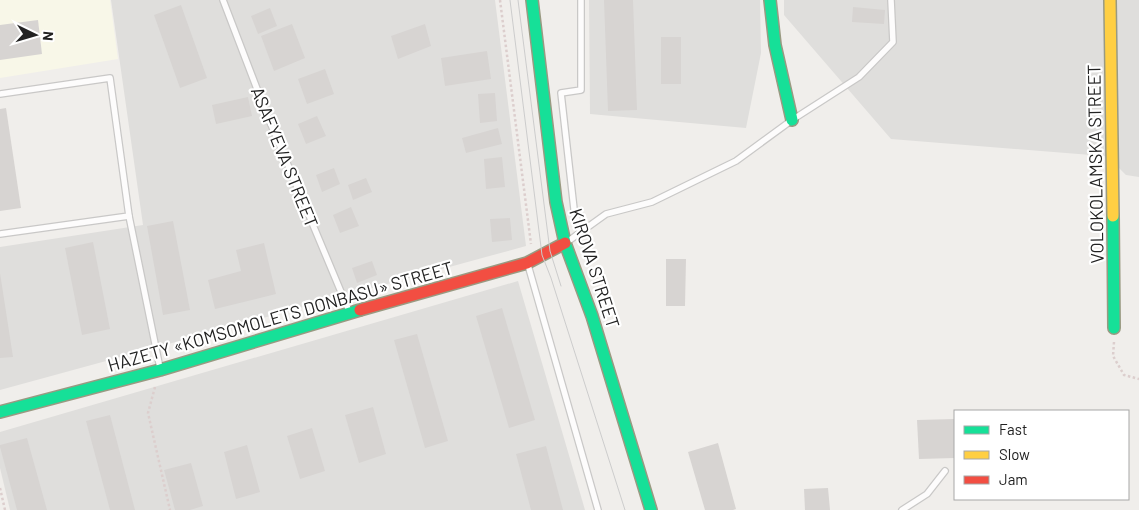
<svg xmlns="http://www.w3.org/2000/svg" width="1139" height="510" viewBox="0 0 1139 510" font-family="Barlow,sans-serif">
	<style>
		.residential { fill: #dfdedc }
		.education { fill: #f8f7e8 }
		.building { fill: #d7d4d2 }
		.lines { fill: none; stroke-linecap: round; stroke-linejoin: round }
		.lane-casing { stroke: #c9c8c7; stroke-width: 8 }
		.fast-casing { stroke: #999a82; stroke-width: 14 }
		.slow-casing { stroke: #999a82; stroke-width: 14 }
		.jam-casing { stroke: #999a82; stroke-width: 14 }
		.path { stroke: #dccecd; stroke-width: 2.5; stroke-dasharray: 2.5 2.5; stroke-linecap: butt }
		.lane { stroke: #fdfcfc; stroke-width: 5.5 }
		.fast { stroke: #16e098; stroke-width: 11 }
		.slow { stroke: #ffcf43; stroke-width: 11 }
		.jam { stroke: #f24e42; stroke-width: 11 }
		.tram { stroke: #ccc; stroke-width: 1 }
		.labels { text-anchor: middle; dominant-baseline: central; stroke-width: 4.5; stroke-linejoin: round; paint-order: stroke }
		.street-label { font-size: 18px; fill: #222; stroke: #fff }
	</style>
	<rect width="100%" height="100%" fill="#f0eeeb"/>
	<g class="residential">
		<path d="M111,0H495L526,246L0,390V247L143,225Z"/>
		<path d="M589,0H760L761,53L746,128L590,114Z"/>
		<path d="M784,0H1139V177L1126,175L1119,168L1116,157L891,139L784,15Z"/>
		<path d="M518,281L585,510H10L0,468V432Z"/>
	</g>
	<path class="education" d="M0,0H110L118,59L0,78Z"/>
	<g class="building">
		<path d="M604,0H633L637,110L608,111Z"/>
		<path d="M181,5L207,78L180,88L154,15Z"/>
		<path d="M853,7L885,10L884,24L852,22Z"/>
		<path d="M270,8L277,26L258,34L251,16Z"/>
		<path d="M38,20L42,54L0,60V25Z"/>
		<path d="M292,24L305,58L274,71L261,36Z"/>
		<path d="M425,24L431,46L398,59L391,36Z"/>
		<rect x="661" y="37" width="20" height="47"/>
		<path d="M487,51L491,79L445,86L441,58Z"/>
		<path d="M325,69L334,94L307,104L298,79Z"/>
		<path d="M495,93L497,121L480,123L478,94Z"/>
		<path d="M248,97L252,116L216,124L212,105Z"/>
		<path d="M6,108L21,208L0,211V109Z"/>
		<path d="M317,116L326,136L306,144L298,124Z"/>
		<path d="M498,128L502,144L466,153L462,138Z"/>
		<path d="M502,157L505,187L486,189L484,159Z"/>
		<path d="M334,168L340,184L322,192L316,175Z"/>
		<path d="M366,178L372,192L353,200L348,185Z"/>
		<path d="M351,207L359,226L340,233L333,215Z"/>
		<path d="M510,218L512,240L492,242L490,219Z"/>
		<path d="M173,221L190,310L163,315L147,226Z"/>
		<path d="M93,242L110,329L82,335L65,248Z"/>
		<path d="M264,243L276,294L215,309L208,280L241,271L236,250Z"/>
		<path d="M666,259H686L685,306H666Z"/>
		<path d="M372,261L377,275L357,283L352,268Z"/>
		<path d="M0,273L13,357L0,358Z"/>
		<path d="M502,308L535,420L509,428L476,316Z"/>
		<path d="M417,334L448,441L425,448L394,340Z"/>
		<path d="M373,407L386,454L359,463L345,415Z"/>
		<path d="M110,415L135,510H110L86,421Z"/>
		<path d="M955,419V458L919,459L917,420Z"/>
		<path d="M312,428L325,471L300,479L287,436Z"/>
		<path d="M27,438L47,510H17L0,447V445Z"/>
		<path d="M718,443L736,509L733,510H705L688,452Z"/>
		<path d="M247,445L260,492L236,499L224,452Z"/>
		<path d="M546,446L563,510H531L516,454Z"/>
		<path d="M191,463L203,506L190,510H175L164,470Z"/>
		<path d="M828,488L830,510H805L804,489Z"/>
	</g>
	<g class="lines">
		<defs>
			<g id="lane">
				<path d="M223,0L267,115L349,311"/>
				<path d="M581,0V90L561,93L574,209L581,232"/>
				<path d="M0,94L110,78L129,216L0,234"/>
				<path d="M129,216L160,368"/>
				<path d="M567,242L606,214L652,202L736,161L792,120L859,77L893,42L891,0"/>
				<path d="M528,265L598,510"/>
				<path d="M902,510L927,494L945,471"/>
			</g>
			<g id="fast">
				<path d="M532,0L556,202L565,243L592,316L651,510"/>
				<path d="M770,0L775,45L792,120"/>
				<path d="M1113,216L1114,328"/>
				<path d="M0,412L160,370L360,310"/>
			</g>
			<path id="slow" d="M1110,0L1113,216"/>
			<path id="jam" d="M360,310L527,263L565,243"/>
		</defs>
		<use href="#lane" class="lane-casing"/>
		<use href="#fast" class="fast-casing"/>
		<use href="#slow" class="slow-casing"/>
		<use href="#jam" class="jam-casing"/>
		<g class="path">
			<path d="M500,0L531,244"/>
			<path d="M1114,342L1113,356L1124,375L1139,379"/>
			<path d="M155,387L148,413L170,510"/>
			<path d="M0,488L5,510"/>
		</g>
		<use href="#lane" class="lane"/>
		<use href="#fast" class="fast"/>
		<use href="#slow" class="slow"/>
		<use href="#jam" class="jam"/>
		<g class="tram">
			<path d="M510,0L542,255L551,278L625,510"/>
			<path d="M518,0L550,251L561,286"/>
		</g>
	</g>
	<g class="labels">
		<g class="street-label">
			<text transform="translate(285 157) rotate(68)">ASAFYEVA STREET</text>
			<text transform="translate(1095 164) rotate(-91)">VOLOKOLAMSKA STREET</text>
			<text transform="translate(595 268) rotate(72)">KIROVA STREET</text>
			<text transform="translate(280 316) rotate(-16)">HAZETY «KOMSOMOLETS DONBASU» STREET</text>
		</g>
	</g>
	<rect x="954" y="410" width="175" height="90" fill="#ffffff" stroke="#a7a7a7"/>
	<rect x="964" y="426" width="25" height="8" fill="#16e098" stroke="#a7a7a7"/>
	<text x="999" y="435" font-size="15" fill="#222222">Fast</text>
	<rect x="964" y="451" width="25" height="8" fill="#ffcf43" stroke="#a7a7a7"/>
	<text x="999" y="460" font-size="15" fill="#222222">Slow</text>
	<rect x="964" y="476" width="25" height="8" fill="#f24e42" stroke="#a7a7a7"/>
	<text x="999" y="485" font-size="15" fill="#222222">Jam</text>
	<g transform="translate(35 35) rotate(95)" stroke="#ffffff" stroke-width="4" paint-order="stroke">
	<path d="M0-4L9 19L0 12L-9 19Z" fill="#222222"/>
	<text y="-8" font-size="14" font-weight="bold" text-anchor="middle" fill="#222222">N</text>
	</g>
</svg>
